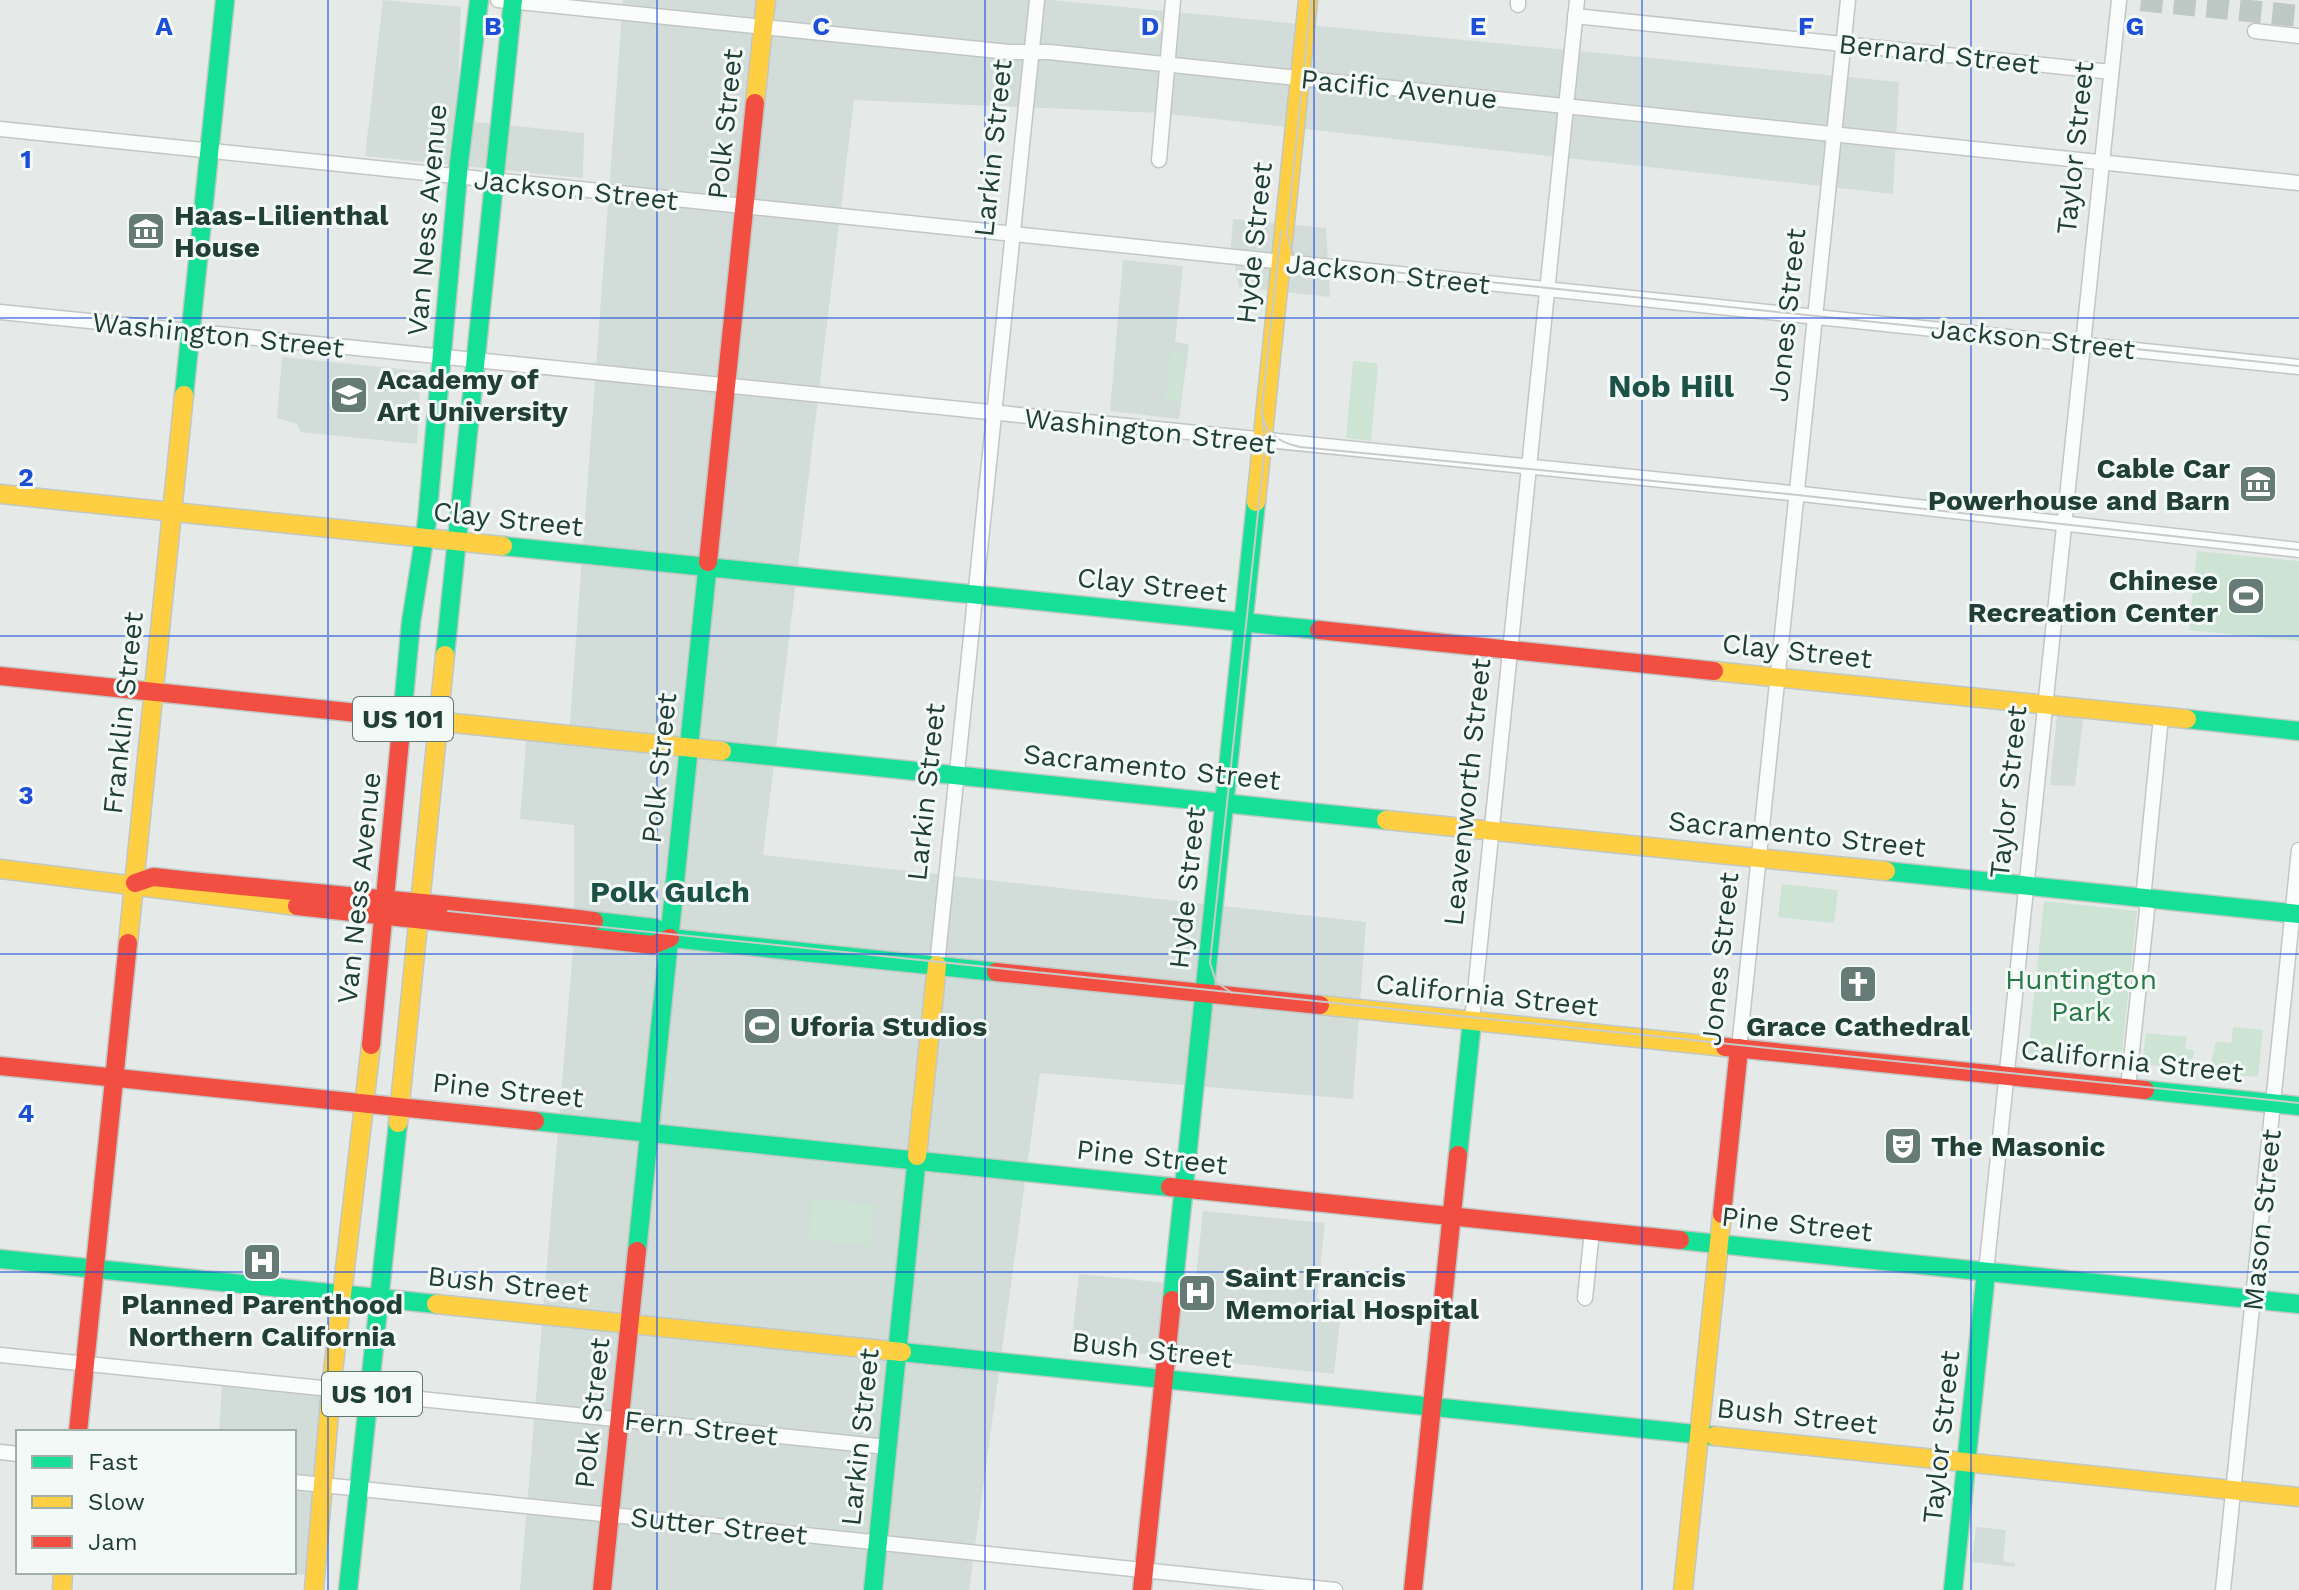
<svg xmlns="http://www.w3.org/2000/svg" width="2299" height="1590" viewBox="0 0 2299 1590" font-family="'Work Sans',sans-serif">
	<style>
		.built { fill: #d2dcd8 }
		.green { fill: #cde4d4 }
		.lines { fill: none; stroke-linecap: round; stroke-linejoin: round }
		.primary-tunnel { stroke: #bec8c5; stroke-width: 22; stroke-dasharray: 22 11; stroke-linecap: butt }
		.street-casing { stroke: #c2c7c5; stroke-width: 17 }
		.fast-casing { stroke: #c0c8c5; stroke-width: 21 }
		.slow-casing { stroke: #c0c8c5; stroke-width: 21 }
		.jam-casing { stroke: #c0c8c5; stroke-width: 21 }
		.street { stroke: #fbfcfc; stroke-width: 14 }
		.fast { stroke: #16e098; stroke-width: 18 }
		.slow { stroke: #ffcf43; stroke-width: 18 }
		.jam { stroke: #f24e42; stroke-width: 18 }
		.tram { stroke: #c7cbca; stroke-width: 2 }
		.grid { fill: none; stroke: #1d4ed8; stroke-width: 2; stroke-opacity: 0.55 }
		.labels { text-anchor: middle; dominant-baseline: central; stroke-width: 6; stroke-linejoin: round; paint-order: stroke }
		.shield { fill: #f3f9f6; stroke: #607770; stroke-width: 2 }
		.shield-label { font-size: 26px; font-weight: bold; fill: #213f37 }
		.street-label { font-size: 28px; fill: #213f37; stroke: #f3f9f6 }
		.poi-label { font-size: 28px; font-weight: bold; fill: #213f37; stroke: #f3f9f6; text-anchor: start }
		.park-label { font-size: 28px; fill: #297847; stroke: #f3f9f6 }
		.neighbourhood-label { font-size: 30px; font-weight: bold; fill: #1c5245; stroke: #f3f9f6 }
		.quarter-label { font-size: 32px; font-weight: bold; fill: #1c5245; stroke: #f3f9f6 }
		.grid-label { font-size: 26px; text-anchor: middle; font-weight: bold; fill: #1d4ed8; stroke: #f3f9f6; stroke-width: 6; stroke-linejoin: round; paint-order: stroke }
	</style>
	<rect width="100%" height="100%" fill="#e5eae8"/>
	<g class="built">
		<path d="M383,0L461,7L457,120L584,133L583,178L365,156Z"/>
		<path d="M623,0H1051L1899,82L1893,194L1161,113L854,100L763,855L1366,922L1353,1099L1040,1073L969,1590H520L574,937V825L520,819L527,731L569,735Z"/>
		<path d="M1233,219L1326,228L1330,297L1239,287L1231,247Z"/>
		<path d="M1123,260L1183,266L1175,342L1189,344L1179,419L1110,411Z"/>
		<path d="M282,357L421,371L417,444L301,432L297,424L277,418Z"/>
		<path d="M2057,716L2083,719L2075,786L2050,785Z"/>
		<path d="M1203,1211L1325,1223L1317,1299L1342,1302L1334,1374L1071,1346L1079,1274L1195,1286Z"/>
		<path d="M222,1384L325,1396L307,1575L272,1572H294V1432H219Z"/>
		<path d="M1976,1527L2006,1530L2003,1561L2015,1563V1567L1972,1562Z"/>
	</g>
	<g class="green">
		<path d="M1171,352L1185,354L1180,402L1165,400Z"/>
		<path d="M1353,361L1376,363L1378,367L1371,441L1346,438Z"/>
		<path d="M2197,551L2299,561V641L2189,630Z"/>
		<path d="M1782,884L1838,890L1834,923L1778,917Z"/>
		<path d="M2044,901L2137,911L2121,1062L2028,1053Z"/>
		<path d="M2233,1027L2263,1030L2258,1077L2209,1072L2216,1041L2231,1043Z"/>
		<path d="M2146,1033L2187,1037L2185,1049L2194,1050L2192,1070L2142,1064Z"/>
		<path d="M813,1198L874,1205L870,1246L809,1239Z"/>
	</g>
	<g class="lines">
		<path class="primary-tunnel" d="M2141,0L2299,16"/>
		<defs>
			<g id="street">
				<path d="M498,0L1009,52H1049L2299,183"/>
				<path d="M1518,5V0"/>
				<path d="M1575,16L2111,72"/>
				<path d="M2255,31L2299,36"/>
				<path d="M0,129L2299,367"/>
				<path d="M1159,160L1173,0"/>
				<path d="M0,312L1811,495L2299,550"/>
				<path d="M937,965L1037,0"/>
				<path d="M1472,1021L1577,0"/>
				<path d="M1739,1048L1848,0"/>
				<path d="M2128,1088L2147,910L2144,889L2161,717"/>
				<path d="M1986,1272L2119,0"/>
				<path d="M1585,1298L1592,1231"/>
				<path d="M0,1355L331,1389"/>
				<path d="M372,1394L887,1447"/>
				<path d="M0,1452L18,1454"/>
				<path d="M294,1482L1335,1590"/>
				<path d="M2223,1590L2299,850"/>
			</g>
			<g id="fast">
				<path d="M184,395L225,0"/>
				<path d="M503,546L1319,630"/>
				<path d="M445,655L513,0"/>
				<path d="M2187,719L2299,731"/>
				<path d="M400,740L411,622L427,521L459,163L479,0"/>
				<path d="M722,751L1386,820"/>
				<path d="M1886,871L2299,914"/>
				<path d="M594,921L655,928L670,938L996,972"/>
				<path d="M2145,1090L2299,1106"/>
				<path d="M535,1121L1170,1187"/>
				<path d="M1458,1155L1472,1021"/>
				<path d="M1680,1240L2299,1304"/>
				<path d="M637,1251L708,562"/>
				<path d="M0,1259L436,1304"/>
				<path d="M1172,1300L1256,502"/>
				<path d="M902,1352L1714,1436"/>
				<path d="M348,1590L398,1123"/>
				<path d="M873,1590L917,1156"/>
				<path d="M1953,1590L1986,1272"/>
			</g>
			<g id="slow">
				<path d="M755,103L766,0"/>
				<path d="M0,494L503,546"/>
				<path d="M1256,502L1308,0"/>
				<path d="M1714,671L2187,719"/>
				<path d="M387,716L722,751"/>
				<path d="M1386,820L1886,871"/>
				<path d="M0,869L297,906"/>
				<path d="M128,943L184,395"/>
				<path d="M1320,1005L1725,1047"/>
				<path d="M398,1123L445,655"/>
				<path d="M917,1156L937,965"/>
				<path d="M436,1304L902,1352"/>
				<path d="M1714,1436L2299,1497"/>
				<path d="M62,1590L63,1572"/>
				<path d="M314,1590L331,1389L371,1045"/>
				<path d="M1683,1590L1722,1214"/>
			</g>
			<g id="jam">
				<path d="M708,562L755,103"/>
				<path d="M1319,630L1714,671"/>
				<path d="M0,676L387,716"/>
				<path d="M135,883L153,877C300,893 447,903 594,921"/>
				<path d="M297,906L653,945L670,938"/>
				<path d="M996,972L1320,1005"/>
				<path d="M371,1045L400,740"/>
				<path d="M1725,1047L2145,1090"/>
				<path d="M0,1066L535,1121"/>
				<path d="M1170,1187L1680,1240"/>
				<path d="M1722,1214L1739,1048"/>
				<path d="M78,1432L128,943"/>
				<path d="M602,1590L637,1251"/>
				<path d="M1142,1590L1172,1300"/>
				<path d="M1413,1590L1458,1155"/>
			</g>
		</defs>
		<use href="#street" class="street-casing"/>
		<use href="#fast" class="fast-casing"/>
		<use href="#slow" class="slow-casing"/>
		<use href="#jam" class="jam-casing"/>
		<use href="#street" class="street"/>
		<use href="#fast" class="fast"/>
		<use href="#slow" class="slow"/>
		<use href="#jam" class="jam"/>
		<g class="tram">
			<path d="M1311,0L1287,233L1292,252L1306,263L2299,366"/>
			<path d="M1262,407C1261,432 1278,442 1300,447L1788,494L2299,550"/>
			<path d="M448,911L2299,1103"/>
			<path d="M1232,993L1216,982L1210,963L1265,447L1262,407L1281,231"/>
		</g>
	</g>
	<path class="grid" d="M328,0V1590M657,0V1590M985,0V1590M1314,0V1590M1642,0V1590M1971,0V1590M0,318H2299M0,636H2299M0,954H2299M0,1272H2299"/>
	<defs>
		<symbol id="museum-square" viewBox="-11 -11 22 22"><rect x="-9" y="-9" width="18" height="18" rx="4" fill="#667b75" stroke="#f3f9f6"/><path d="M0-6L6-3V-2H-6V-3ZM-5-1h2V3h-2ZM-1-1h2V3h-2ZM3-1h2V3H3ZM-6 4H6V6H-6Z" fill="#fff"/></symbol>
		<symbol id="university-square" viewBox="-11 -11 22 22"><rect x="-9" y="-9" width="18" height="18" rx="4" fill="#667b75" stroke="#f3f9f6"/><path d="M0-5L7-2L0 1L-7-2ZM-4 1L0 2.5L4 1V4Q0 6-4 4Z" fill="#fff"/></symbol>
		<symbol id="stadium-square" viewBox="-11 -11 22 22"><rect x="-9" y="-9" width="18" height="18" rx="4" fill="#667b75" stroke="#f3f9f6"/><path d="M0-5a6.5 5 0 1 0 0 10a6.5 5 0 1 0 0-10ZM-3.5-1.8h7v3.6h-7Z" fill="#fff"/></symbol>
		<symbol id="church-square" viewBox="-11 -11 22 22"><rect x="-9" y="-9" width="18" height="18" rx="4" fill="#667b75" stroke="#f3f9f6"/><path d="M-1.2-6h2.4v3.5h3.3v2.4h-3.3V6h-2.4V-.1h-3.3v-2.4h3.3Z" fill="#fff"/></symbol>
		<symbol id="theatre-square" viewBox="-11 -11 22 22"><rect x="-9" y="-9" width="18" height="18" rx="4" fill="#667b75" stroke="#f3f9f6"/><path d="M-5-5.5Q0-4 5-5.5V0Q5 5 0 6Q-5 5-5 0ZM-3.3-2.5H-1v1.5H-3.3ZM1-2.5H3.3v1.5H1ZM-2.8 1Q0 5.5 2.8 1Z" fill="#fff"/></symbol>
		<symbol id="hospital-square" viewBox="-11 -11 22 22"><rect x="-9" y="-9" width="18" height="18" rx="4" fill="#667b75" stroke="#f3f9f6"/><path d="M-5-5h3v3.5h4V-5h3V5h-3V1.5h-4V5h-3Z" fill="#fff"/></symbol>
	</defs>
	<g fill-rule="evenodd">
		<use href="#museum-square" x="124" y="209" width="44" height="44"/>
		<use href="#university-square" x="327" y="373" width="44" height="44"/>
		<use href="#museum-square" x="2236" y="462" width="44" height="44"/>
		<use href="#stadium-square" x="2224" y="574" width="44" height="44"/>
		<use href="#church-square" x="1836" y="962" width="44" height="44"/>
		<use href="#stadium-square" x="740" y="1004" width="44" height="44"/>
		<use href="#theatre-square" x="1881" y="1124" width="44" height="44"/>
		<use href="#hospital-square" x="240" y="1240" width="44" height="44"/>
		<use href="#hospital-square" x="1175" y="1271" width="44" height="44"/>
	</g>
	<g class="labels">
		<g class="shield">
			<rect x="353" y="697" width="100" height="44" rx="6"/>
			<rect x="322" y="1372" width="100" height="44" rx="6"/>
		</g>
		<g class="shield-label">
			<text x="403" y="719">US 101</text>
			<text x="372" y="1394">US 101</text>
		</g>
		<g class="street-label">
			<text transform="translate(1939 54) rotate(6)">Bernard Street</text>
			<text transform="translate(1399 89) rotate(6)">Pacific Avenue</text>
			<text transform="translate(725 124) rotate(-84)">Polk Street</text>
			<text transform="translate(993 148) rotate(-84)">Larkin Street</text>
			<text transform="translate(2075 148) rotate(-84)">Taylor Street</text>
			<text transform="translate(576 190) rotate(6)">Jackson Street</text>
			<text transform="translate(427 220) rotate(-85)">Van Ness Avenue</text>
			<text transform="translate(1254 243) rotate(-84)">Hyde Street</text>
			<text transform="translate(1388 274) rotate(6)">Jackson Street</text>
			<text transform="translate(1787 315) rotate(-84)">Jones Street</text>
			<text transform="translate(218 335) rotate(6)">Washington Street</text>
			<text transform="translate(2033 339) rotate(6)">Jackson Street</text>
			<text transform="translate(1150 431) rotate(6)">Washington Street</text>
			<text transform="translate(508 519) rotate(6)">Clay Street</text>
			<text transform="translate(1152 585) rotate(6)">Clay Street</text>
			<text transform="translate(1797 651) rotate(6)">Clay Street</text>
			<text transform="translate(123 713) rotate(-84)">Franklin Street</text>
			<text transform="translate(1152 767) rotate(6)">Sacramento Street</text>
			<text transform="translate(659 768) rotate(-84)">Polk Street</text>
			<text transform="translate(926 792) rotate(-84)">Larkin Street</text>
			<text transform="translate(1467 792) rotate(-84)">Leavenworth Street</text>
			<text transform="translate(2008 792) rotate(-84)">Taylor Street</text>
			<text transform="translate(1797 834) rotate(6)">Sacramento Street</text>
			<text transform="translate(359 888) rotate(-84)">Van Ness Avenue</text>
			<text transform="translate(1187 888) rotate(-84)">Hyde Street</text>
			<text transform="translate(1720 959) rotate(-84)">Jones Street</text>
			<text transform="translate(1487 995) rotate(6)">California Street</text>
			<text transform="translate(2132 1061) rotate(6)">California Street</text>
			<text transform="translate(508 1090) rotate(6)">Pine Street</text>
			<text transform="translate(1152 1157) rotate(6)">Pine Street</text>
			<text transform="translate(2262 1220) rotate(-84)">Mason Street</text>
			<text transform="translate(1797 1224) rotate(6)">Pine Street</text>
			<text transform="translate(508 1284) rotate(6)">Bush Street</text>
			<text transform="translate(1152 1350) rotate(6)">Bush Street</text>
			<text transform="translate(592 1413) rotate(-84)">Polk Street</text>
			<text transform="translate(1797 1416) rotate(6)">Bush Street</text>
			<text transform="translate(701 1428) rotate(6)">Fern Street</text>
			<text transform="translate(860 1437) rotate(-84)">Larkin Street</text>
			<text transform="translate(1941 1437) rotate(-84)">Taylor Street</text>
			<text transform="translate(719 1526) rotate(6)">Sutter Street</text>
		</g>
		<g class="poi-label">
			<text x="174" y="215">Haas-Lilienthal<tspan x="174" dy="32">House</tspan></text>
			<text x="377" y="379">Academy of<tspan x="377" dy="32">Art University</tspan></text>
			<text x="2230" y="468" text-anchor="end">Cable Car<tspan x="2230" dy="32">Powerhouse and Barn</tspan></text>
			<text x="2218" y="580" text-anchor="end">Chinese<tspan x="2218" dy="32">Recreation Center</tspan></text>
			<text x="790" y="1026">Uforia Studios</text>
			<text x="1858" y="1026" text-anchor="middle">Grace Cathedral</text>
			<text x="1931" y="1146">The Masonic</text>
			<text x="1225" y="1277">Saint Francis<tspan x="1225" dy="32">Memorial Hospital</tspan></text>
			<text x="262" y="1304" text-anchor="middle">Planned Parenthood<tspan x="262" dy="32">Northern California</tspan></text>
		</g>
		<g class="park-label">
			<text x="2081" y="979">Huntington<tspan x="2081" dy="32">Park</tspan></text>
		</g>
		<g class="neighbourhood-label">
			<text x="670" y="891">Polk Gulch</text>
		</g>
		<g class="quarter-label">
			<text x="1671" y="386">Nob Hill</text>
		</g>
	</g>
	<g class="grid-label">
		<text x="164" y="35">A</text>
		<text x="493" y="35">B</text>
		<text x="821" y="35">C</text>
		<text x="1150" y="35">D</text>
		<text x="1478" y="35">E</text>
		<text x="1806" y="35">F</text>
		<text x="2135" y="35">G</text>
		<text x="26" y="168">1</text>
		<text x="26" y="486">2</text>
		<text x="26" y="804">3</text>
		<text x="26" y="1122">4</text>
	</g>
	<rect x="16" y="1430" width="280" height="144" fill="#f3f9f6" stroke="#9fafaa" stroke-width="2"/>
	<rect x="32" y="1456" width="40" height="12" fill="#16e098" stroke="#9fafaa" stroke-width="2"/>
	<text x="88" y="1470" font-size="24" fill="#213f37">Fast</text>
	<rect x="32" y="1496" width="40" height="12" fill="#ffcf43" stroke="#9fafaa" stroke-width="2"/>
	<text x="88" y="1510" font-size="24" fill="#213f37">Slow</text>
	<rect x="32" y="1536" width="40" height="12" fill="#f24e42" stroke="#9fafaa" stroke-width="2"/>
	<text x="88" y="1550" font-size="24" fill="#213f37">Jam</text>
</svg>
